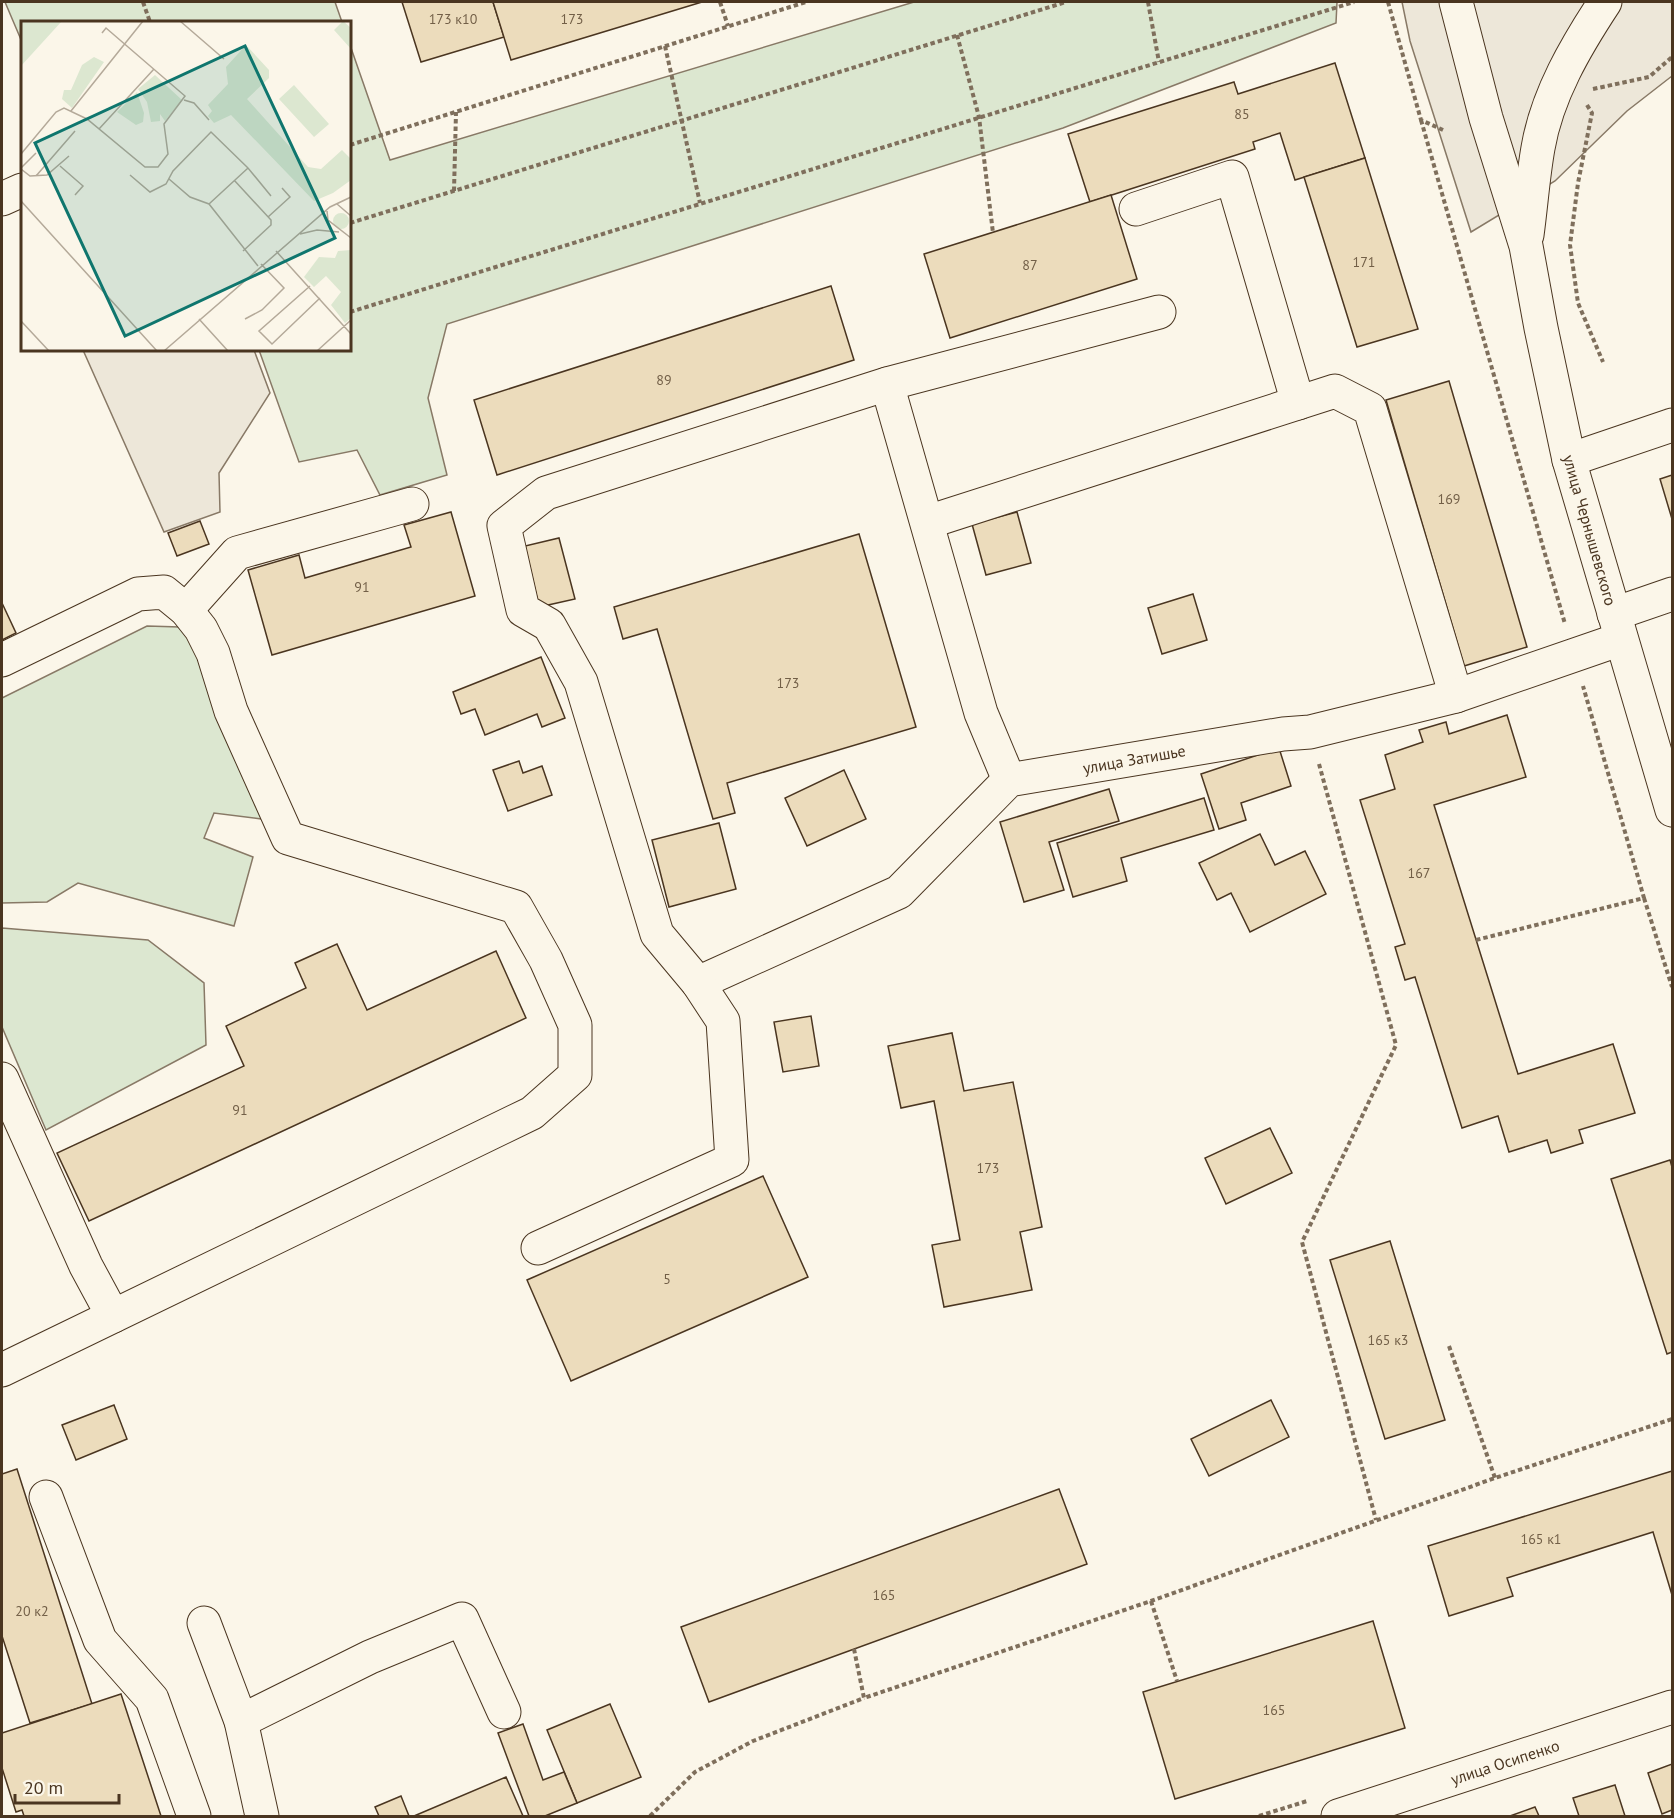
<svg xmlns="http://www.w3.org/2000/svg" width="1674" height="1818" viewBox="0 0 1674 1818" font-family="'PT Sans',sans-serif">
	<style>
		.green { fill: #dce7d0; stroke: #887966; stroke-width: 1.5 }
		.parking { fill: #ede7d9; stroke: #887966; stroke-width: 1.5 }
		.building { fill: #ecdcbc; stroke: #4a3520; stroke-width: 1.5 }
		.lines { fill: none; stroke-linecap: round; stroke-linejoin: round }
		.minor-casing { stroke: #4a3520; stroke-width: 35 }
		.path { stroke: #7f6f5c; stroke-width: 4; stroke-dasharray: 4.5 3; stroke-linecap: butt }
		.minor { stroke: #fbf6e9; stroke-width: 33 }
		.labels { text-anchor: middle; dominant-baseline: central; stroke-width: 4.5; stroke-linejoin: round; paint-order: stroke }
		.number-label { font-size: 14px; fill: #725f47 }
		.street-label { font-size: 16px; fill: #4a3520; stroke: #fbf6e9 }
		.inset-road { fill: none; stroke: #b4a999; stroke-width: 1.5 }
		.view { fill: #0f766e; fill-opacity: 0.15; stroke: #0f766e; stroke-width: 3 }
		.inset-edge { fill: none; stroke: #4a3520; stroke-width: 3 }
	</style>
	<rect width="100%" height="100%" fill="#fbf6e9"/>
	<g class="green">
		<path d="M5,2H335L342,22H22V42Z"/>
		<path d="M914,2H1337L1336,23L1063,128L447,324L428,398L447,475L380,495L357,450L299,462L259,350H350V45L390,160Z"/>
		<path d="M147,626L180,627L191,643L269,820L214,813L204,838L253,857L234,926L78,883L47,902L2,903V698Z"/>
		<path d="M2,928L148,940L204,983L206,1045L46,1130L2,1027Z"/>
	</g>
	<g class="parking">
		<path d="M1402,2H1672V76L1627,111L1555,181L1471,232L1410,41Z"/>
		<path d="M83,350H254L270,393L219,473L220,512L164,532Z"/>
	</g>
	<g class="building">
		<path d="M402,2H493L504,37L421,62Z"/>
		<path d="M493,2H702L511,60Z"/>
		<path d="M1335,63L1365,158L1295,180L1280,133L1253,142L1255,149L1090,202L1068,134L1234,82L1238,94Z"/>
		<path d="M1365,158L1418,329L1357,347L1304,177Z"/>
		<path d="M1111,195L1137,279L950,338L924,254Z"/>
		<path d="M831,286L854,360L497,475L474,400Z"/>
		<path d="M1449,381L1527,647L1464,666L1386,400Z"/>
		<path d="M1672,475V519L1660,479Z"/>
		<path d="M451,512L475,596L272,655L248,570L299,555L305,578L411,547L404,525Z"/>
		<path d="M1017,512L1031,563L986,575L972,524Z"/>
		<path d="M200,521L209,544L177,556L168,533Z"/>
		<path d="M859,534L916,727L727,783L735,813L713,819L657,629L623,639L614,607Z"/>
		<path d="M559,538L575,599L539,607L525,546Z"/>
		<path d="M1193,594L1207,640L1162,654L1148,608Z"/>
		<path d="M2,603L16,633L2,640Z"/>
		<path d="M541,657L565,718L542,727L537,714L485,735L475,709L461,714L453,692Z"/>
		<path d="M1507,715L1526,777L1434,805L1518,1074L1613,1044L1635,1113L1579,1130L1583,1143L1551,1153L1547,1140L1509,1152L1498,1116L1462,1128L1415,977L1405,980L1395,947L1405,944L1360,800L1395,789L1385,755L1423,742L1419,730L1446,722L1449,734Z"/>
		<path d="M1279,748L1291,786L1241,803L1246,820L1219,829L1201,774Z"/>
		<path d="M519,761L523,773L542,766L552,795L508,811L493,770Z"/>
		<path d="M844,770L866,819L807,846L785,798Z"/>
		<path d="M1109,789L1119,821L1049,842L1064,890L1024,902L1000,822Z"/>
		<path d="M1204,798L1214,830L1121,858L1127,881L1073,897L1057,843Z"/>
		<path d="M719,823L736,889L669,907L652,840Z"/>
		<path d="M1260,834L1275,865L1305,851L1326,894L1250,932L1231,893L1217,900L1199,863Z"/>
		<path d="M337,944L367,1010L496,951L526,1018L89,1221L57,1153L244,1066L226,1026L306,988L295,963Z"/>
		<path d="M811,1016L819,1066L783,1072L774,1022Z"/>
		<path d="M952,1033L964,1091L1013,1082L1042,1227L1020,1232L1032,1290L944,1307L932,1245L960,1240L934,1101L901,1108L888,1046Z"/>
		<path d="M1270,1128L1292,1173L1226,1204L1205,1158Z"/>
		<path d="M1670,1160L1672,1167V1352L1667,1354L1611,1179Z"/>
		<path d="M763,1176L808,1277L571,1381L527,1280Z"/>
		<path d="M1390,1241L1445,1420L1385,1439L1330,1260Z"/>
		<path d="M1271,1400L1289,1437L1209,1476L1191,1439Z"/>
		<path d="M114,1405L127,1439L76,1460L62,1425Z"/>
		<path d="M17,1469L92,1704L30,1723L2,1636V1474Z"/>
		<path d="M1672,1471V1595L1653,1532L1507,1578L1513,1596L1449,1616L1428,1546Z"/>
		<path d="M1059,1489L1087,1564L709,1702L681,1627Z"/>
		<path d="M1373,1621L1405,1728L1175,1799L1143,1692Z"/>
		<path d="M121,1694L161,1816H24L22,1810L16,1812L2,1768V1733Z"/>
		<path d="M610,1704L641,1777L577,1803L547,1730Z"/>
		<path d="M523,1724L543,1780L564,1772L577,1803L545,1816H529L498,1733Z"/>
		<path d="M1672,1764V1810L1662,1814L1648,1773Z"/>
		<path d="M506,1777L523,1816H414Z"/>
		<path d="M1615,1785L1625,1816H1579L1573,1798Z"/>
		<path d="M401,1796L409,1816H379L375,1807Z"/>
		<path d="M1535,1807L1539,1816H1510Z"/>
	</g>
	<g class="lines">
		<defs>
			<g id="minor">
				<path d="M1456,2L1486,118L1526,246L1541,328L1569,460L1672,810"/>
				<path d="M2,199L22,190"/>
				<path d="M1136,209L1232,177L1298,403"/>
				<path d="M1527,235C1531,206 1533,176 1538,148C1547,95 1576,46 1605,2"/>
				<path d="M1569,460L1672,425"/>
				<path d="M928,522L1335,391L1370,409L1456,696"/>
				<path d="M186,610L237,553L412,504"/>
				<path d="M1614,614L1672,594"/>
				<path d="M2,660L138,594L164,592L186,610L201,629L213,653L231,711L288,838L516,907L546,960L575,1025V1075L532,1113L2,1370"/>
				<path d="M1009,780L981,713L887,384L1159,312"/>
				<path d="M698,983L899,892L1009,780L1283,734L1310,732L1456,696L1621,639"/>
				<path d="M2,1079L86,1266L113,1316"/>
				<path d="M538,1248L732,1160L723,1021L698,983L657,934L581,682L549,625L523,610L504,526L546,493L887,384"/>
				<path d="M46,1497L100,1640L152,1699L194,1816"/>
				<path d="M204,1623L241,1721L262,1816"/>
				<path d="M241,1721L370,1657L462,1619L504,1712"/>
				<path d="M1338,1816L1672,1707"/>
			</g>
		</defs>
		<use href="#minor" class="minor-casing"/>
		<g class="path">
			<path d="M143,2L150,22"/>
			<path d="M720,2L728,26"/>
			<path d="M1148,2L1159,62"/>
			<path d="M1388,2L1421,120L1443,130"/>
			<path d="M957,35L979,117L993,233"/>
			<path d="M665,46L700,203"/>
			<path d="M1593,89L1649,77L1672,57"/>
			<path d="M1587,105L1592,113L1578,183L1570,245L1578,303L1603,362"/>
			<path d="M1421,120L1565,624"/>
			<path d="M350,145L806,2"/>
			<path d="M454,191L456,112"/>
			<path d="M350,223L1066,2"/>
			<path d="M350,312L1354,2"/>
			<path d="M1319,764L1396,1045L1302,1242L1376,1520"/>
			<path d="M1644,898L1672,987"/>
			<path d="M1476,940L1644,898L1583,686"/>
			<path d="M1449,1346L1495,1478"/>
			<path d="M1151,1601L1177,1681"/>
			<path d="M854,1649L864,1698L1151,1601L1495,1478L1672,1419"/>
			<path d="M650,1816L695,1772L753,1741L864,1698"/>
			<path d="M1259,1816L1307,1801"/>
		</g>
		<use href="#minor" class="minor"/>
	</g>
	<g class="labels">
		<g class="number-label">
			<text x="453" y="19">173 к10</text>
			<text x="572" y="19">173</text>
			<text x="1242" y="114">85</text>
			<text x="1364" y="262">171</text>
			<text x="1030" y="265">87</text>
			<text x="664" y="380">89</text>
			<text x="1449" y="499">169</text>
			<text x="362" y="587">91</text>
			<text x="788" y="683">173</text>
			<text x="1419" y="873">167</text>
			<text x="240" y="1110">91</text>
			<text x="988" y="1168">173</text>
			<text x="667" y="1279">5</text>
			<text x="1388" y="1340">165 к3</text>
			<text x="1541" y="1539">165 к1</text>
			<text x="884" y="1595">165</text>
			<text x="32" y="1611">20 к2</text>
			<text x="1274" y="1710">165</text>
		</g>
		<g class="street-label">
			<text transform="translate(1590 530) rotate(74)">улица Чернышевского</text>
			<text transform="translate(1134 759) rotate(-10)">улица Затишье</text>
			<text transform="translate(1505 1762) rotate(-18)">улица Осипенко</text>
		</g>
	</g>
	<g transform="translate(21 21)">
		<rect width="330" height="330" fill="#fbf6e9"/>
		<path d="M0,0H41L0,45ZM322,0L330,7V28L313,9ZM225,24L248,49V57L226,78L287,146L300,148L321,129L330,138V159L312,172L293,180L210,94L193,102L187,95L191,90L187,84L207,63L205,46ZM73,36L83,41L51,87L41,78L43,69H50L61,44ZM134,54L161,79L144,100L139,93V100L130,101L126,81L117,68ZM273,64L308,103L293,116L258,78ZM116,71L123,92L122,101L115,104L96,91ZM312 200a8 8 0 1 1 16 0a8 8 0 1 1-16 0ZM330,229V297L324,302L310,284L320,271L305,255L293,266L283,256L298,236L314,237L317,230Z" fill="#dce7d0"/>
		<path class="inset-road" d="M159,0L203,38M163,79L173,82L188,99M50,90L122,0M78,108L133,48M0,133L35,91L43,87L66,98L124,146H137L147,133L143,103L164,75L85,7L81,12M39,145L62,165L54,174M0,147L15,132M0,148L9,155L26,154L48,135M109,154L129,171L145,163L152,150L190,111L227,147M15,155L54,110M148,158L169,176L188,183L237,245M213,159L250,199V204L222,230M0,180L136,330M188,183L227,147L250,175M316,183L330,195M306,190L307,199L330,217M247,196L269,176L261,167M279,213L296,209L318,211M255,230L330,313M289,265L238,310L251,323L299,277M178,298L207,330M224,298L241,289L263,267L240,243M0,300L28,330M143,330L309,186L330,176M296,330L330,299"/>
		<path class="view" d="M224,25L314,217L104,315L14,122Z"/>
		<rect width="330" height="330" class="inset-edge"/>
	</g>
	<rect width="1674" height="1818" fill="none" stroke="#4a3520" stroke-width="6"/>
	<path d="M15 1794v9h104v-9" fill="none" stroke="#4a3520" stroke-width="3"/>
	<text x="24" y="1794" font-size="18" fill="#4a3520" stroke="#fbf6e9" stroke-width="4.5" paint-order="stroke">20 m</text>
</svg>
